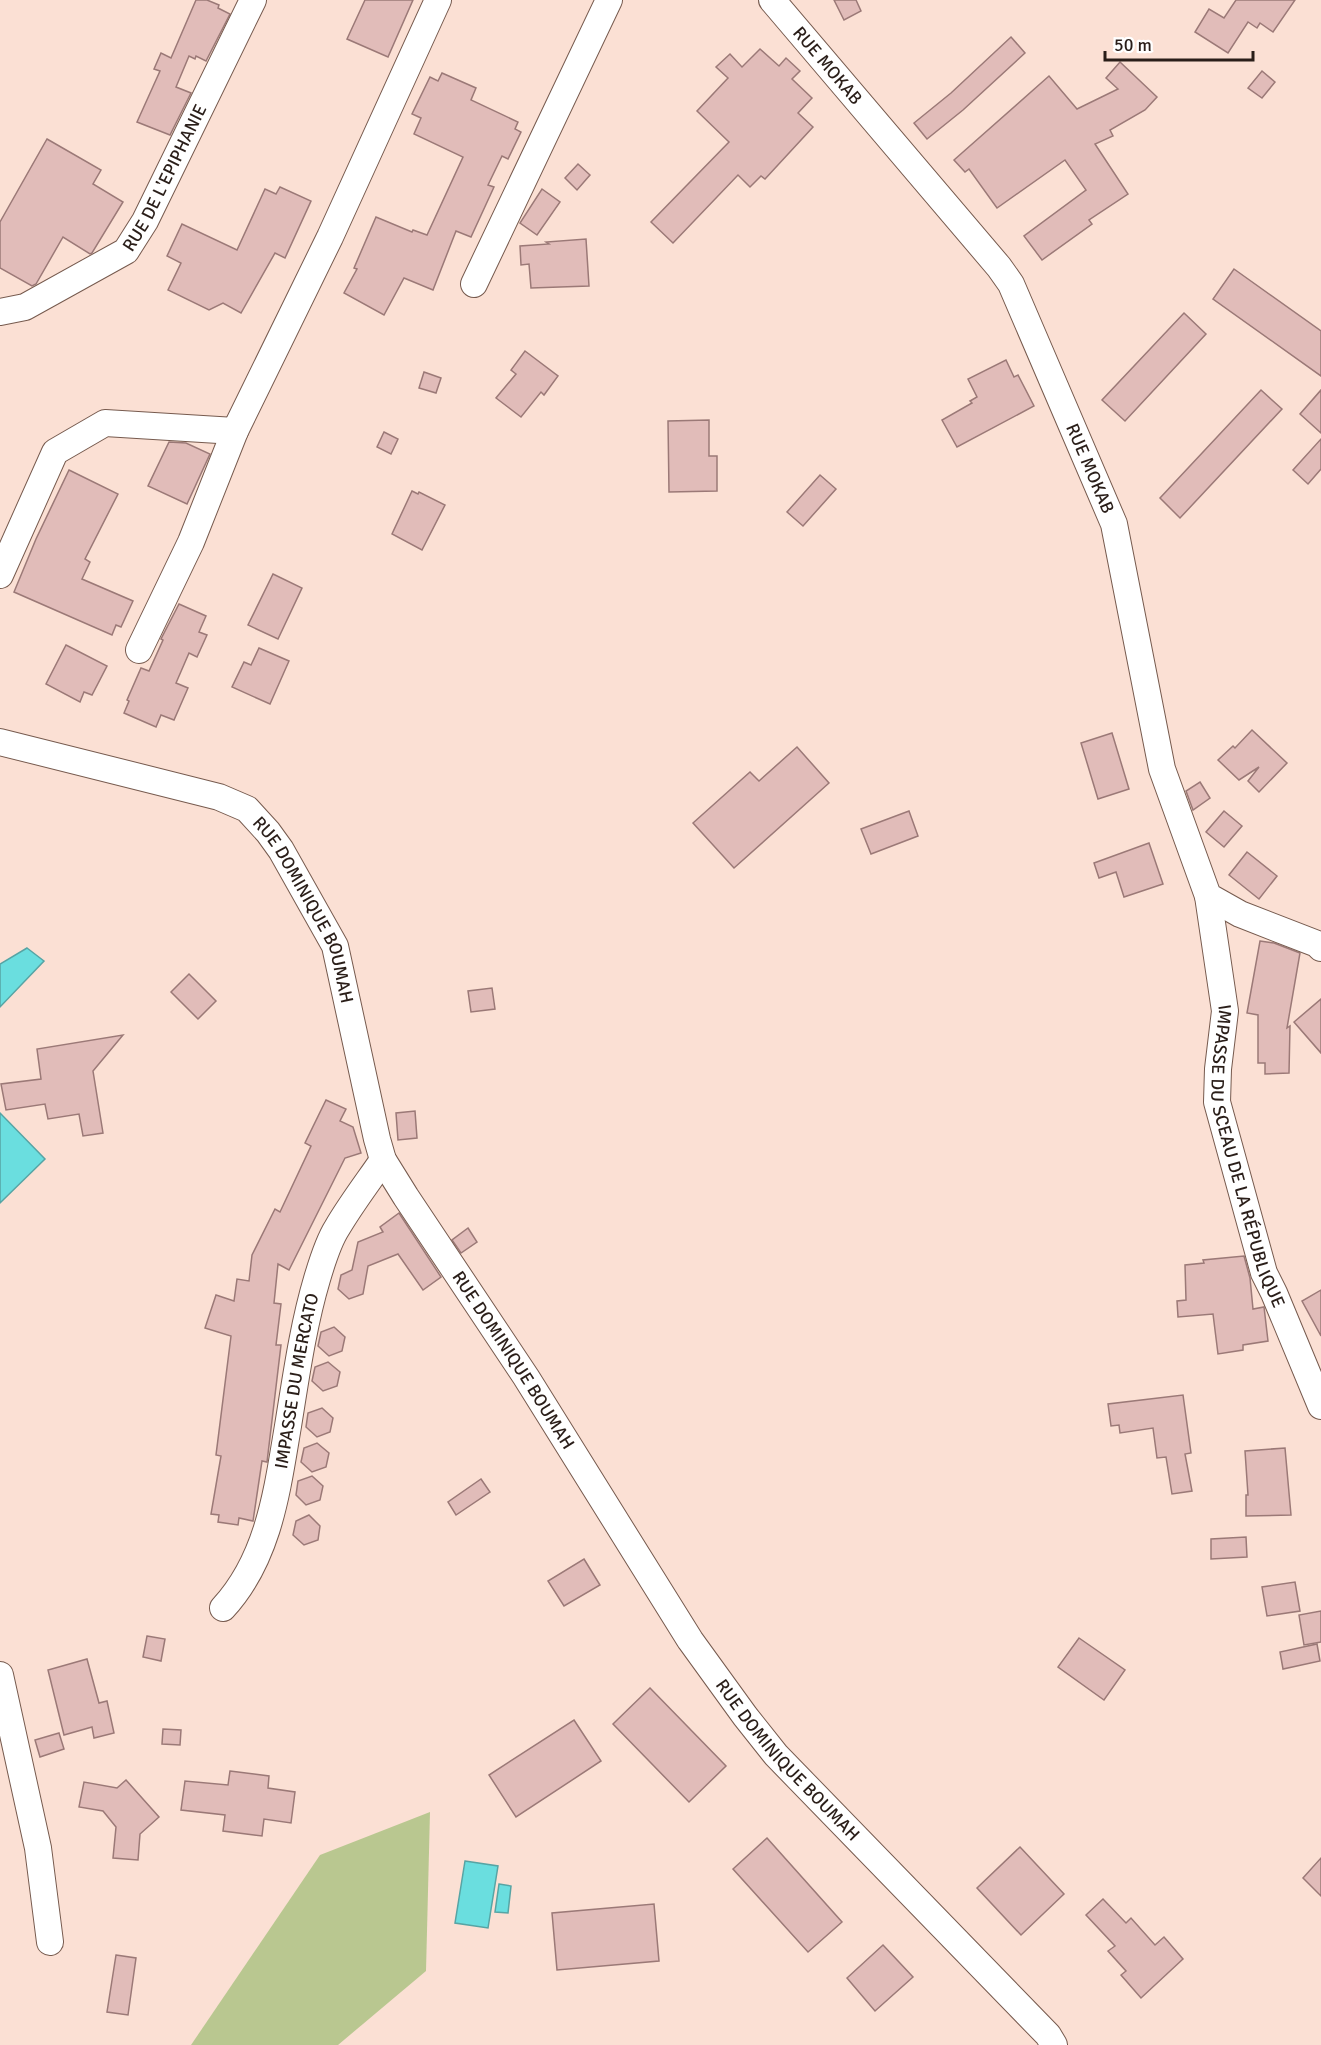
<svg xmlns="http://www.w3.org/2000/svg" width="1321" height="2045" viewBox="0 0 1321 2045" font-family="Signika,sans-serif">
	<style>
		.green { fill: #b9c790 }
		.water { fill: #6adedf; stroke: #57a4a4; stroke-width: 1.5 }
		.building { fill: #e1bcb9; stroke: #9b7977; stroke-width: 1.5 }
		.lines { fill: none; stroke-linecap: round; stroke-linejoin: round }
		.minor-casing { stroke: #765a4e; stroke-width: 28 }
		.minor { stroke: #fff; stroke-width: 26 }
		.labels { text-anchor: middle; dominant-baseline: central; stroke-width: 4.5; stroke-linejoin: round; paint-order: stroke }
		.street-label { font-size: 18px; fill: #2a1e19; stroke: #fff }
	</style>
	<rect width="100%" height="100%" fill="#fbe0d4"/>
	<path class="green" d="M430,1812L426,1971L338,2045H191L320,1855Z"/>
	<g class="water">
		<path d="M27,948L44,961L0,1007V964Z"/>
		<path d="M0,1113L45,1159L0,1203Z"/>
		<path d="M465,1861L498,1866L488,1928L455,1923Z"/>
		<path d="M499,1884L511,1886L508,1913L495,1912Z"/>
	</g>
	<g class="building">
		<path d="M196,0H207L219,5L218,8L230,14L206,61L196,56L195,59L189,56L176,87L191,93L170,135L137,122L160,71L154,69L161,53L171,58Z"/>
		<path d="M365,0H413L388,57L347,39Z"/>
		<path d="M834,0H856L861,11L844,20Z"/>
		<path d="M1236,0H1295L1273,32L1260,23L1257,28L1248,22L1228,53L1195,32L1209,9L1224,18Z"/>
		<path d="M1011,37L1025,53L963,110L927,139L914,123L951,93Z"/>
		<path d="M760,49L779,66L786,58L800,71L792,79L812,98L798,113L813,127L765,179L761,176L750,187L738,175L673,243L651,222L729,142L697,111L728,78L716,67L730,54L742,67Z"/>
		<path d="M1120,62L1157,97L1145,110L1110,130L1113,136L1095,144L1128,194L1089,220L1092,224L1042,260L1024,236L1086,190L1065,160L997,208L969,169L965,172L954,160L1049,76L1077,109L1118,89L1106,78Z"/>
		<path d="M1262,71L1275,82L1262,98L1248,88Z"/>
		<path d="M442,73L476,88L471,100L518,122L515,129L521,132L508,159L502,156L488,185L494,187L471,237L456,231L433,290L404,278L384,315L344,293L357,269L354,268L376,217L412,232L413,230L427,235L463,157L414,134L421,118L412,114L430,77L438,81Z"/>
		<path d="M47,139L101,170L93,184L123,202L92,253L90,254L63,237L36,284L32,286L0,268V222Z"/>
		<path d="M578,164L590,175L577,190L565,178Z"/>
		<path d="M280,187L311,201L285,258L275,253L241,313L223,303L209,310L168,290L181,263L167,256L182,224L237,250L265,189L276,194Z"/>
		<path d="M542,189L560,202L537,235L520,223Z"/>
		<path d="M586,239L589,286L531,288L529,264L521,265L520,246L549,244L546,242Z"/>
		<path d="M1234,269L1321,331V376L1213,299Z"/>
		<path d="M1184,313L1206,334L1125,421L1102,400Z"/>
		<path d="M525,351L558,376L544,395L541,392L521,417L496,398L516,374L511,370Z"/>
		<path d="M1006,360L1014,377L1018,375L1034,406L957,447L942,420L972,403L970,401L977,397L968,379Z"/>
		<path d="M424,372L441,378L436,393L419,388Z"/>
		<path d="M1261,390L1282,409L1180,518L1160,498Z"/>
		<path d="M1321,390V433L1300,414Z"/>
		<path d="M709,420V456H717V491L669,492L668,421Z"/>
		<path d="M384,432L398,439L391,454L377,447Z"/>
		<path d="M1321,439V469L1308,484L1293,470Z"/>
		<path d="M169,442L186,443L210,454L187,504L148,486Z"/>
		<path d="M69,470L118,494L85,559L90,562L82,579L133,601L121,627L116,625L112,635L14,592L36,539Z"/>
		<path d="M820,475L836,489L803,526L787,512Z"/>
		<path d="M412,491L418,494L419,492L445,505L422,550L392,534Z"/>
		<path d="M273,574L302,588L278,639L248,625Z"/>
		<path d="M179,604L206,616L199,632L207,635L197,657L189,653L176,683L188,688L174,720L161,715L156,727L124,713L129,701L127,700L141,668L149,671L163,640L161,639Z"/>
		<path d="M66,645L107,666L92,695L84,692L80,702L46,684Z"/>
		<path d="M259,648L289,661L270,704L232,687L244,662L251,665Z"/>
		<path d="M1252,730L1287,763L1259,792L1248,781L1259,767L1239,780L1218,760L1233,746L1235,748Z"/>
		<path d="M1112,733L1129,789L1098,799L1081,743Z"/>
		<path d="M797,747L829,783L734,868L693,823L750,772L759,781Z"/>
		<path d="M1200,782L1210,798L1193,810L1186,791Z"/>
		<path d="M909,811L918,836L871,854L861,829Z"/>
		<path d="M1224,811L1242,826L1224,847L1206,832Z"/>
		<path d="M1149,843L1163,884L1124,897L1116,872L1099,878L1094,863Z"/>
		<path d="M1247,852L1277,876L1259,899L1229,875Z"/>
		<path d="M1260,941L1274,943L1300,953L1287,1028L1290,1026L1289,1073L1265,1074V1063H1258V1015L1247,1013Z"/>
		<path d="M189,974L216,1001L198,1019L171,992Z"/>
		<path d="M492,988L495,1009L471,1012L468,991Z"/>
		<path d="M1321,999V1053L1294,1022Z"/>
		<path d="M123,1035L93,1071L103,1133L83,1136L79,1114L48,1119L45,1104L6,1110L1,1084L41,1079L37,1049Z"/>
		<path d="M326,1100L346,1109L340,1121L353,1127L361,1153L345,1158L289,1270L278,1264L274,1303L281,1304L276,1345H281L267,1462L262,1461L253,1521L239,1518L238,1525L218,1522L219,1515L211,1514L221,1456L216,1455L231,1336L205,1328L216,1295L234,1301L237,1279L249,1281L252,1255L275,1209L280,1212L311,1146L305,1143Z"/>
		<path d="M415,1111L417,1138L398,1140L396,1113Z"/>
		<path d="M399,1213L441,1277L423,1290L398,1254L368,1266L363,1294L349,1299L338,1289L341,1275L352,1270L358,1242L383,1232L380,1227Z"/>
		<path d="M468,1228L477,1242L461,1253L452,1240Z"/>
		<path d="M1244,1256L1250,1278L1253,1309L1264,1307L1268,1341L1243,1345V1350L1218,1354L1213,1314L1178,1317L1177,1301L1186,1300L1185,1265L1204,1263L1203,1260Z"/>
		<path d="M1321,1290V1336L1302,1301Z"/>
		<path d="M334,1327L345,1337L342,1351L329,1356L318,1346L321,1332Z"/>
		<path d="M328,1362L340,1372L337,1386L323,1391L312,1381L315,1367Z"/>
		<path d="M1183,1395L1191,1453L1185,1454L1192,1491L1172,1494L1166,1457L1157,1458L1153,1428L1120,1433L1119,1425L1111,1426L1108,1404Z"/>
		<path d="M322,1408L333,1418L330,1432L317,1437L306,1427L308,1413Z"/>
		<path d="M317,1443L329,1453L326,1467L312,1472L301,1462L304,1448Z"/>
		<path d="M1285,1448L1291,1515L1246,1516V1495H1248L1245,1451Z"/>
		<path d="M312,1476L323,1486L320,1500L306,1505L296,1495L298,1481Z"/>
		<path d="M481,1479L490,1492L456,1515L448,1502Z"/>
		<path d="M309,1515L320,1526L318,1540L304,1545L293,1535L296,1521Z"/>
		<path d="M1246,1537L1247,1557L1211,1559V1539Z"/>
		<path d="M584,1559L600,1585L564,1606L548,1581Z"/>
		<path d="M1295,1582L1300,1611L1267,1616L1262,1587Z"/>
		<path d="M1321,1611V1642L1304,1645L1299,1615Z"/>
		<path d="M147,1636L165,1639L161,1661L143,1657Z"/>
		<path d="M1079,1638L1125,1670L1104,1700L1058,1667Z"/>
		<path d="M1317,1644L1320,1661L1283,1669L1280,1652Z"/>
		<path d="M87,1659L99,1703L107,1701L114,1733L94,1738L92,1727L64,1735L48,1670Z"/>
		<path d="M650,1688L726,1766L689,1802L613,1724Z"/>
		<path d="M574,1720L601,1761L516,1817L489,1775Z"/>
		<path d="M163,1729L181,1730L180,1745L162,1744Z"/>
		<path d="M59,1733L64,1749L40,1757L35,1740Z"/>
		<path d="M230,1771L269,1776L268,1788L295,1792L291,1823L264,1819L262,1836L223,1831L225,1815L181,1810L185,1781L228,1785Z"/>
		<path d="M126,1780L159,1817L140,1834L138,1860L113,1858L116,1827L103,1811L79,1807L84,1782L117,1788Z"/>
		<path d="M767,1838L842,1922L808,1952L733,1869Z"/>
		<path d="M1020,1847L1064,1894L1021,1935L977,1888Z"/>
		<path d="M1321,1858V1896L1303,1878Z"/>
		<path d="M1103,1899L1126,1923L1131,1918L1155,1945L1164,1937L1183,1959L1141,1998L1121,1975L1126,1971L1108,1951L1115,1946L1086,1915Z"/>
		<path d="M654,1904L659,1961L557,1970L552,1913Z"/>
		<path d="M883,1945L913,1977L875,2011L847,1978Z"/>
		<path d="M116,1955L136,1958L128,2015L107,2012Z"/>
	</g>
	<g class="lines">
		<defs>
			<g id="minor">
				<path id="s1" d="M772,0L999,267L1011,284L1114,524L1162,769L1208,896L1240,914L1317,944L1321,948"/>
				<path d="M474,284L609,0"/>
				<path id="s2" d="M0,312L25,307L126,251L145,221L253,0"/>
				<path d="M0,575L55,452L105,423L235,431"/>
				<path d="M139,650L191,542L235,431L330,237L438,0"/>
				<path id="s3" d="M0,742L219,797L247,809L268,832L281,850L335,946L377,1139L383,1160L406,1197L526,1377L690,1640L745,1716L776,1755L1048,2035L1054,2045"/>
				<path id="s4" d="M1208,896L1225,1011L1218,1069L1217,1102L1264,1273L1274,1293L1321,1406"/>
				<path id="s5" d="M223,1608C269,1558 277,1491 288,1426C296,1377 303,1326 317,1279C322,1262 328,1242 337,1228C351,1204 368,1182 383,1160"/>
				<path d="M0,1675L38,1848L50,1942"/>
			</g>
		</defs>
		<use href="#minor" class="minor-casing"/>
		<use href="#minor" class="minor"/>
	</g>
	<g class="labels">
		<g class="street-label">
			<text stroke="none"><textPath href="#s1" startOffset="86">RUE MOKAB</textPath></text>
			<text stroke="none"><textPath href="#s2" startOffset="224">RUE DE L'EPIPHANIE</textPath></text>
			<text stroke="none"><textPath href="#s1" startOffset="572">RUE MOKAB</textPath></text>
			<text stroke="none"><textPath href="#s3" startOffset="374">RUE DOMINIQUE BOUMAH</textPath></text>
			<text stroke="none"><textPath href="#s4" startOffset="266">IMPASSE DU SCEAU DE LA RÉPUBLIQUE</textPath></text>
			<text stroke="none"><textPath href="#s3" startOffset="878">RUE DOMINIQUE BOUMAH</textPath></text>
			<text stroke="none"><textPath href="#s5" startOffset="242">IMPASSE DU MERCATO</textPath></text>
			<text stroke="none"><textPath href="#s3" startOffset="1364">RUE DOMINIQUE BOUMAH</textPath></text>
		</g>
	</g>
	<path d="M1105 51v9h148v-9" fill="none" stroke="#2a1e19" stroke-width="3"/>
	<text x="1114" y="51" font-size="18" fill="#2a1e19" stroke="#ffffff" stroke-width="4.5" paint-order="stroke">50 m</text>
</svg>
